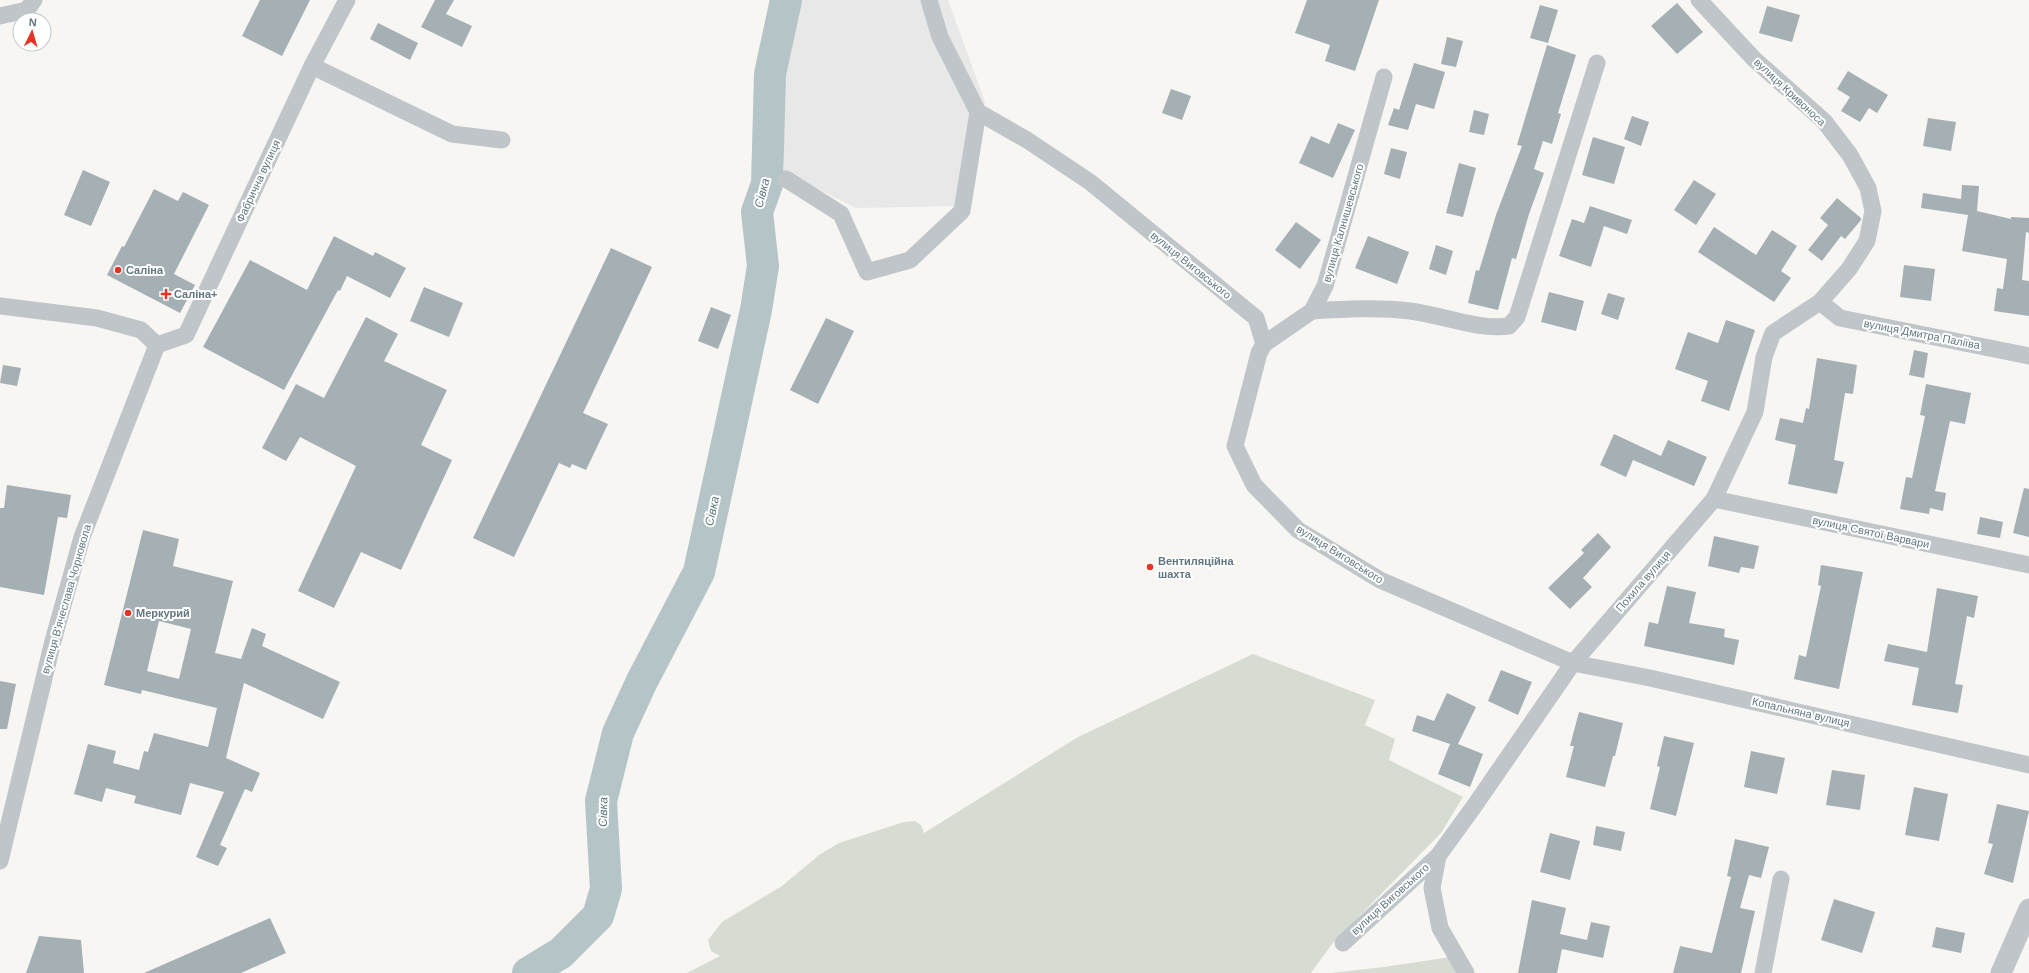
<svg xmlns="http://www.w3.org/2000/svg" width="2029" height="973" viewBox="0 0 2029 973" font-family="Arial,sans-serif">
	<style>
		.built { fill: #e7e8e7 }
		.green { fill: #d7dcd2 }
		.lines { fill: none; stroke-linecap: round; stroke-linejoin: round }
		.river { stroke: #b5c5c7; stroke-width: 32 }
		.building { fill: #a4b0b3; fill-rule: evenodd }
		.minor { stroke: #bfc5c8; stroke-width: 17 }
		.tertiary { stroke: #bfc5c8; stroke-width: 21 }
		.poi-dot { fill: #e53326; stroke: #fff; stroke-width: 1.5 }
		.labels { text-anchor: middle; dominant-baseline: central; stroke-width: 4; stroke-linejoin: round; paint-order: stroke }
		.street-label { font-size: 11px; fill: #61777f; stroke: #fff }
		.poi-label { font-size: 11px; font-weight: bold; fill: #61777f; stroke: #fff; text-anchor: start }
		.water-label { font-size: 12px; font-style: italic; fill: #5c777a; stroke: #fff }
	</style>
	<rect width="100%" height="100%" fill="#f7f6f3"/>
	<path class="built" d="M795,0H948L985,102L955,206L856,208L784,172L783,76Z"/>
	<g class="green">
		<path d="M1253,654L1375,700L1365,725L1395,739L1389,760L1463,797L1441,833L1332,944L1311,973H687L720,956L711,951L708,940L722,922L782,886L819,855L839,843L904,822L915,821L921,825L924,833L1078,737Z"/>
		<path d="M1464,955L1474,973H1330L1384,967Z"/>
	</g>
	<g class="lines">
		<path class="river" d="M528,973L561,953L598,916L606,889L601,801L618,733L642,681L699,572L756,310L763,266L757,212L767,184L770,74L786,0"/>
	</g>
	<g class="building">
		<path d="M260,0H310L282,56L242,36Z"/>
		<path d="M435,0H454L446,14L472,26L462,47L421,27Z"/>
		<path d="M1307,0H1379L1355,71L1325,61L1330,45L1295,33Z"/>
		<path d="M1677,3L1703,32L1677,54L1651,26Z"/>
		<path d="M1540,5L1558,10L1548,43L1530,38Z"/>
		<path d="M1767,6L1800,15L1792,42L1759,33Z"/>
		<path d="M378,23L418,43L410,60L370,39Z"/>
		<path d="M1447,37L1463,41L1456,67L1441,64Z"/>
		<path d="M1547,45L1576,55L1558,113L1561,114L1552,144L1543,141L1534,169L1544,173L1529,214L1516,259L1512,258L1498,310L1468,303L1476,270L1479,271L1496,215L1522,146L1517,145Z"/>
		<path d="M1414,63L1445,72L1434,109L1416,104L1408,130L1388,125L1394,108L1399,110Z"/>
		<path d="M1848,71L1888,95L1877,113L1869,108L1860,122L1841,111L1850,97L1837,89Z"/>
		<path d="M1171,89L1191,96L1182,120L1162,113Z"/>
		<path d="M1474,110L1489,114L1484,135L1469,132Z"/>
		<path d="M1632,116L1649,122L1641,146L1624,139Z"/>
		<path d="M1928,118L1956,122L1951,151L1923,146Z"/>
		<path d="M1338,123L1355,130L1333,178L1299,163L1311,136L1329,144Z"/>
		<path d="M1593,137L1625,147L1614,184L1582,175Z"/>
		<path d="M1391,148L1407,152L1400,179L1384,174Z"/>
		<path d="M1459,163L1476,168L1463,217L1446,213Z"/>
		<path d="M83,170L110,182L91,226L64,215Z"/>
		<path d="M1694,180L1716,194L1696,225L1674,210Z"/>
		<path d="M1962,185L1979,186L1977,211L2011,219V217L2029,218V233L2026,232L2022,280L2029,281V316L1994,311L1997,288L2003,289L2007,259L1962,251L1968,215L1921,208L1923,193L1961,199Z"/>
		<path d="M154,189L178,201L183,192L209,205L174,274L195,285L180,313L107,275L122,246L124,247Z"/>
		<path d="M1837,198L1861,218V220L1845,239L1841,236L1822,261L1808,250L1828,225L1820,218Z"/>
		<path d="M1590,206L1632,220L1627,234L1604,226L1591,267L1559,256L1572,219L1584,223Z"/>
		<path d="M1296,222L1321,240L1300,269L1275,250Z"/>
		<path d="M1714,227L1756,255L1772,230L1797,246L1781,271L1791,278L1774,302L1698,252Z"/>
		<path d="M334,236L373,256L375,252L406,268L390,298L347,276L340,291L338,290L284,390L203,347L250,260L307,290Z"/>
		<path d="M1368,236L1409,252L1397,284L1355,268Z"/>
		<path d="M1436,245L1453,251L1446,275L1429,269Z"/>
		<path d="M611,248L652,267L583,413L608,424L586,470L572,464L570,468L559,463L514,557L473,538Z"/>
		<path d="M1904,265L1935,269L1931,301L1900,297Z"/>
		<path d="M424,287L463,303L449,337L410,321Z"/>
		<path d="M1549,292L1584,301L1576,331L1541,322Z"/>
		<path d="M1608,293L1625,298L1618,320L1601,314Z"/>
		<path d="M711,307L731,315L718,349L698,341Z"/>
		<path d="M366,317L398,334L384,361L447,390L421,445L452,460L401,570L361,552L334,608L298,591L356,466L300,437L286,461L262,448L296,384L324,398Z"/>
		<path d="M826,318L854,331L818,404L790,390Z"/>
		<path d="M1726,320L1755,330L1729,411L1701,401L1708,381L1675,369L1688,332L1718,343Z"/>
		<path d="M1914,350L1928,353L1924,378L1909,375Z"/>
		<path d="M1817,358L1857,365L1853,394L1845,393L1834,460L1844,462L1837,494L1788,484L1796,445L1775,440L1780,418L1803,423L1806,408L1809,409Z"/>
		<path d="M3,365L21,368L17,386L0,383Z"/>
		<path d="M1926,384L1971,393L1965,424L1950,421L1935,491L1946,493L1943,511L1930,508L1929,514L1900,509L1906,477L1912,478L1925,416L1920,415Z"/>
		<path d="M1614,434L1661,456L1668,440L1707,457L1694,486L1633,460L1626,477L1600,465Z"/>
		<path d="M7,485L71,495L67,518L58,517L44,595L0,587V508H4Z"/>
		<path d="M2024,488L2029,489V537L2013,533Z"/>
		<path d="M1980,517L2003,522L2000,538L1977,534Z"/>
		<path d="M143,530L179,539L173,566L233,581L215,653L241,659L252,628L266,634L262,646L340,682L323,719L244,683L226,758L260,773L252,792L245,789L220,845L227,848L218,866L196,857L224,792L190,783L181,815L134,803L136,796L106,788L102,802L74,794L88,744L116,751L113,763L139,770L144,751L148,752L154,733L208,747L217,708L142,690L141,694L104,685ZM159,621L191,629L179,679L147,671Z"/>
		<path d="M1598,533L1611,547L1583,578L1592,587L1570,609L1548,588L1584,553L1581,550Z"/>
		<path d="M1714,536L1759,546L1754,569L1741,567L1739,573L1708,566Z"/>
		<path d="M1821,565L1863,572L1839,689L1794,679L1799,655L1806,657L1821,586L1818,585Z"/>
		<path d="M1667,586L1696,592L1689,623L1725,629L1724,637L1739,640L1734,665L1644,646L1649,622L1658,624Z"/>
		<path d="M1937,588L1978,596L1974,618L1967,616L1955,684L1963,685L1958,713L1912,705L1919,668L1884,661L1888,644L1927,652Z"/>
		<path d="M1501,670L1532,682L1518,715L1488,701Z"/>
		<path d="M0,681L16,684L7,729H0Z"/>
		<path d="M1447,693L1476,707L1458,744L1483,754L1470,787L1438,774L1450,744L1412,731L1417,715L1434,721Z"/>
		<path d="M1579,712L1623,723L1615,756H1613L1605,787L1566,777L1574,746H1570Z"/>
		<path d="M1664,736L1694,743L1676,816L1650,809L1660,767L1657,766Z"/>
		<path d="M1751,751L1785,758L1777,794L1744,787Z"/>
		<path d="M1832,770L1865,775L1860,810L1826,805Z"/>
		<path d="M1914,787L1948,794L1939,841L1905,835Z"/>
		<path d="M1997,804L2029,811L2013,883L1984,874L1993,844L1988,843Z"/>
		<path d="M1596,826L1625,832L1621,851L1593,845Z"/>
		<path d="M1550,833L1580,841L1570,880L1540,872Z"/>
		<path d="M1735,839L1769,847L1761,878L1749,875L1740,908L1755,911L1741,973H1673L1680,946L1712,953L1731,877L1727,876Z"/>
		<path d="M1834,899L1875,912L1862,953L1821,940Z"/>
		<path d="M1532,900L1566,908L1560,934L1587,940L1591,922L1610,926L1603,958L1562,949L1557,973H1518Z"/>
		<path d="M270,918L286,953L241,973H144Z"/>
		<path d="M1936,927L1965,933L1961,953L1932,947Z"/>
		<path d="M39,936L81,940L84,973H26Z"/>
	</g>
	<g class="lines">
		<g class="minor">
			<path d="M929,0L940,37L978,112L1027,140L1090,182L1256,318L1264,344L1259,353L1235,446L1254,485L1298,530L1380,580L1573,663L1650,678L2029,765"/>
			<path d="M0,16L27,10L34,0"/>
			<path d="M312,66L452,134L502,140"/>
			<path d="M786,179L841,214L867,272L910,260L962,211L978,112"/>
			<path d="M1820,302L1840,318L2029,356"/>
			<path d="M0,306L97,318L141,330L157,345"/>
			<path d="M1312,311C1344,309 1378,307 1410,311C1443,315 1475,330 1509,326L1517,317L1597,63"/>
			<path d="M1264,344L1312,311L1325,286L1384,77"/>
			<path d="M157,345L186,335L312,66L347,0"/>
			<path d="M1714,499L2029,565"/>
			<path d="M1438,856L1432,888L1440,928L1466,973"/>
			<path d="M0,861L53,641L82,537L157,345"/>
			<path d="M1343,943L1438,856L1475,805L1573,663L1714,499L1755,412L1764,357L1773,333L1820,302L1849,269L1867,241L1873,211L1868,188L1850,155L1824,121L1754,59L1699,0"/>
			<path d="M1763,973L1781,879"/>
		</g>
		<path class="tertiary" d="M2001,973L2029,909"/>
	</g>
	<g class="poi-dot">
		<circle cx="118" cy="270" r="4"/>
		<path d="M164 288h4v4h4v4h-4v4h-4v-4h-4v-4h4z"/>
		<circle cx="1150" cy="567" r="4"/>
		<circle cx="128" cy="613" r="4"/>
	</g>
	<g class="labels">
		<g class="street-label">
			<text transform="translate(1790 92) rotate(43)">вулиця Кривоноса</text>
			<text transform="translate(258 181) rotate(-65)">Фабрична вулиця</text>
			<text transform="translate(1343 223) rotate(-74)">вулиця Калнишевського</text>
			<text transform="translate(1191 265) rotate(39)">вулиця Виговського</text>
			<text transform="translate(1922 334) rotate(11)">вулиця Дмитра Паліїва</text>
			<text transform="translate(1871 532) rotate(12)">вулиця Святої Варвари</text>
			<text transform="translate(1340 554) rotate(32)">вулиця Виговського</text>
			<text transform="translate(1643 581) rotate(-49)">Похила вулиця</text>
			<text transform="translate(66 599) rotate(-74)">вулиця В'ячеслава Чорновола</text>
			<text transform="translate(1801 712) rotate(13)">Копальняна вулиця</text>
			<text transform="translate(1390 899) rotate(-42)">вулиця Виговського</text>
		</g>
		<g class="poi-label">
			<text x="126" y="270">Саліна</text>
			<text x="174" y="294">Саліна+</text>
			<text x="1158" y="561">Вентиляційна<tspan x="1158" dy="13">шахта</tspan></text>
			<text x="136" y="613">Меркурий</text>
		</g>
		<g class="water-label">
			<text transform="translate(762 193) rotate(-76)">Сівка</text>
			<text transform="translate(712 511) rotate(-78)">Сівка</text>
			<text transform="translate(603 812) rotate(-89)">Сівка</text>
		</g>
	</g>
	<g transform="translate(32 32) rotate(5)"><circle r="19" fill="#ffffff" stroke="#c0c9cc"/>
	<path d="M0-3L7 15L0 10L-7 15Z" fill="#e53326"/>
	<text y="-6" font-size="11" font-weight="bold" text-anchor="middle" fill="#61777f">N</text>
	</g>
</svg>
